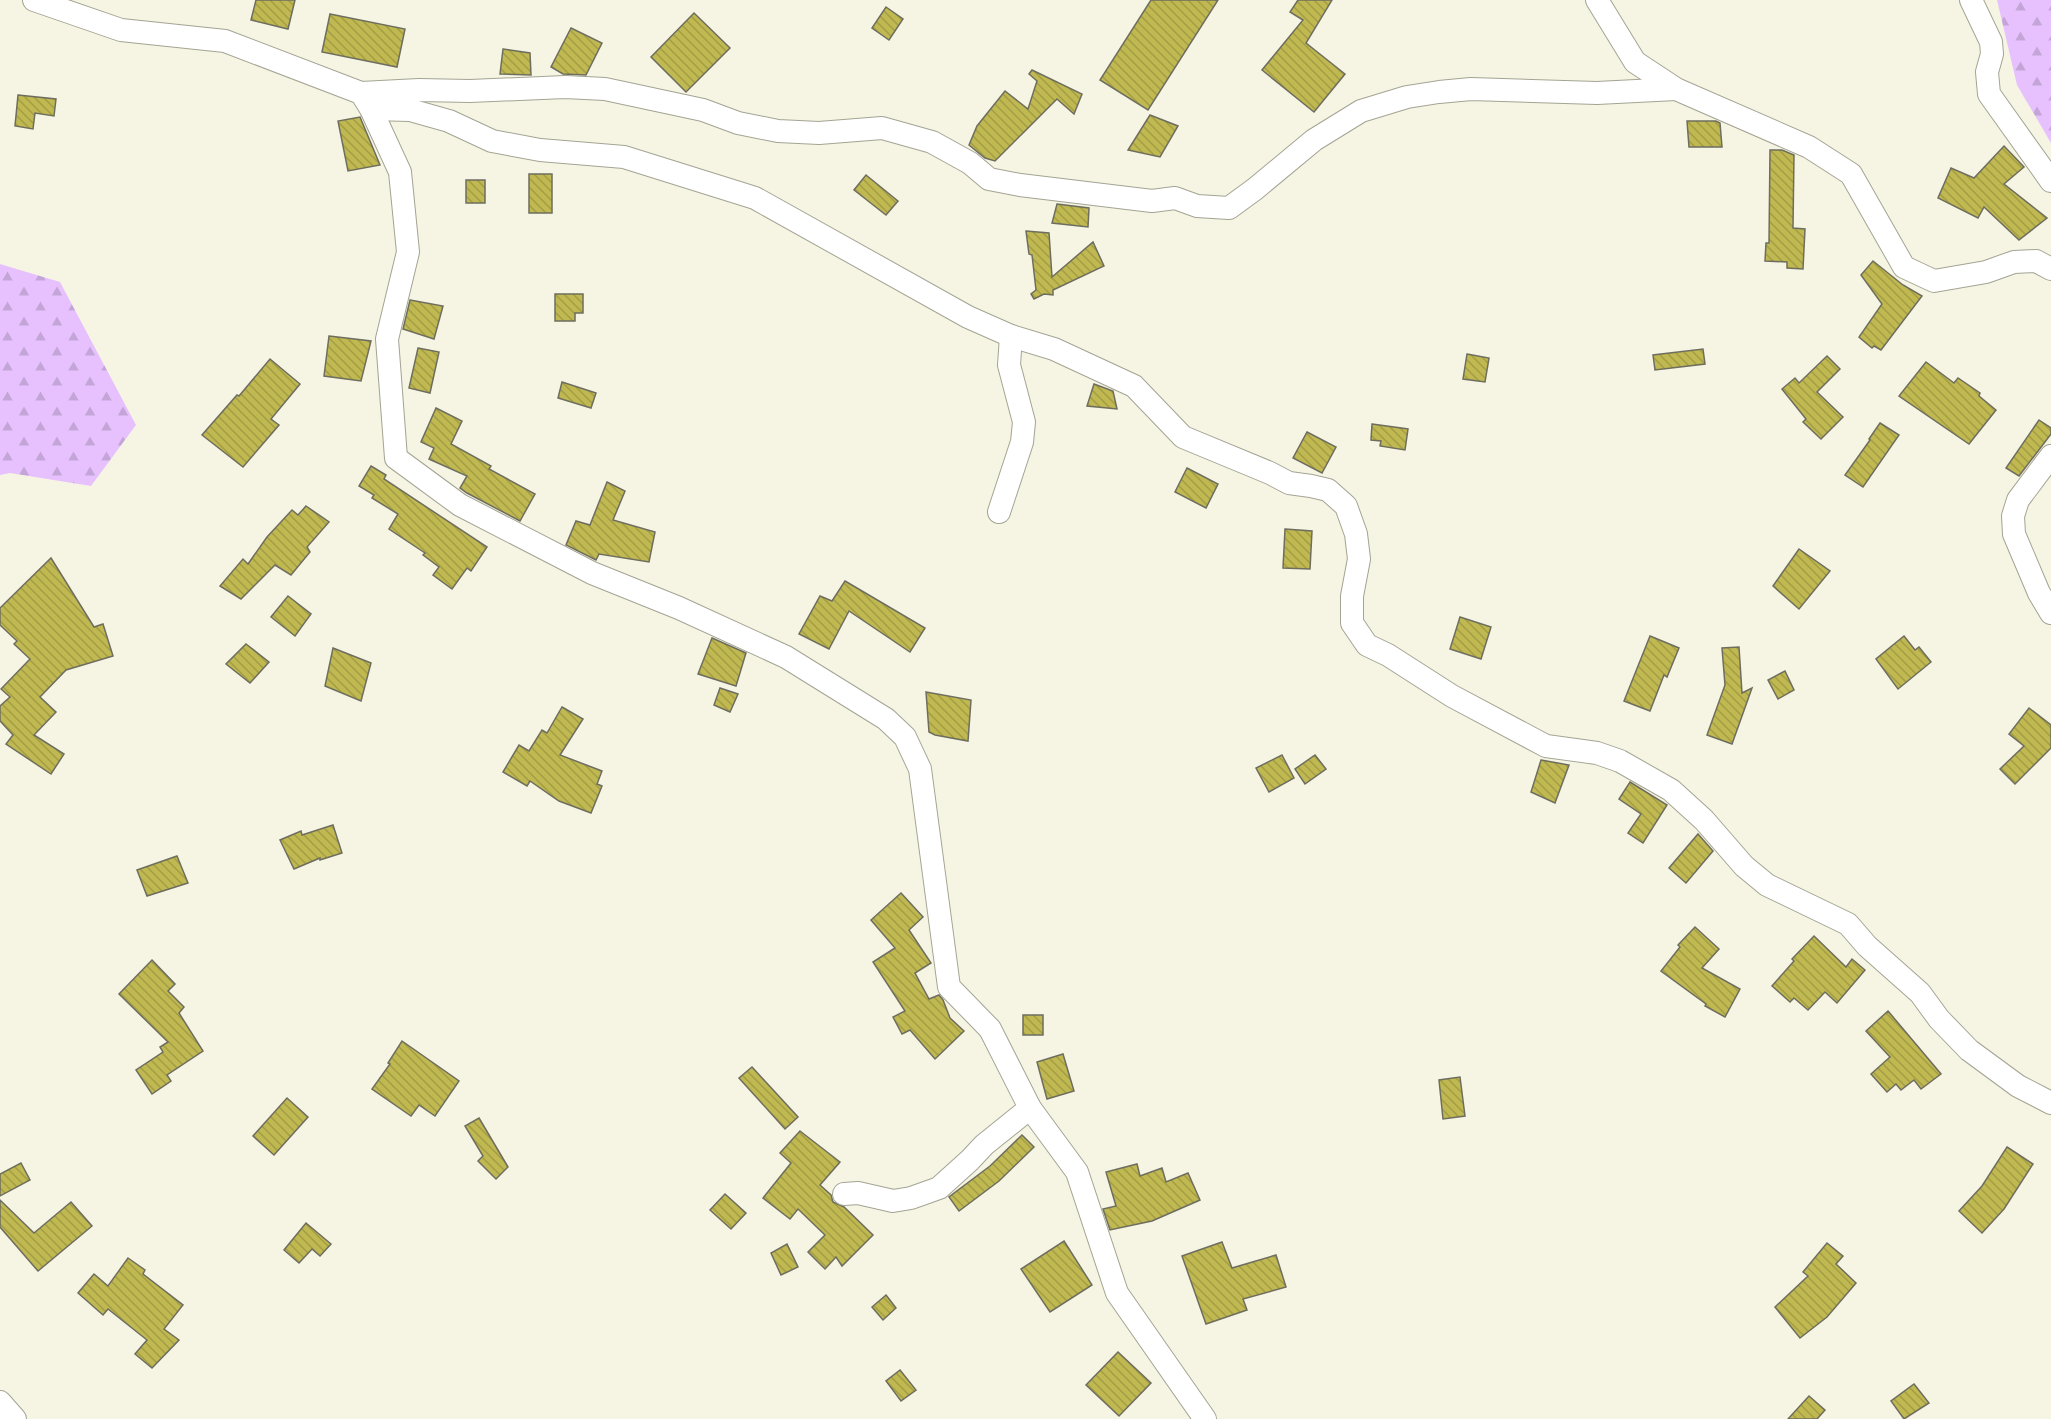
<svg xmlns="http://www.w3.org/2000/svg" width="2051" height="1419" viewBox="0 0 2051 1419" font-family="Signika,sans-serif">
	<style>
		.forest { fill: url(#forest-firs) }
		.building { fill: url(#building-back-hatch); stroke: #6e6e5f; stroke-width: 1.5 }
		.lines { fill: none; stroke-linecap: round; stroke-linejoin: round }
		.street-casing { stroke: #a4a494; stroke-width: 24 }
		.street { stroke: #fff; stroke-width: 22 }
	</style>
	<defs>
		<pattern id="forest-firs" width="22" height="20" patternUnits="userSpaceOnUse" patternTransform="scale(1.5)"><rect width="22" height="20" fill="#e6c1fe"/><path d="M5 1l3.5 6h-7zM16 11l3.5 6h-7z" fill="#c4a5d8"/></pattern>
		<pattern id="building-back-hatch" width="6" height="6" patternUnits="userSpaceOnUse" patternTransform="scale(1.5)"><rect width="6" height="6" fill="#c0b850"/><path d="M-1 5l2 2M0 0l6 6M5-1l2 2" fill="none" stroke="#a49d44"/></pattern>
	</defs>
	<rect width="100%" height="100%" fill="#f6f5e4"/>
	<g class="forest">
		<path d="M1997,0H2051V143L2017,85Z"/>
		<path d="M0,264L60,282L136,425L91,486L10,473L0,475Z"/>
	</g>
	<g class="building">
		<path d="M256,0H295L288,29L251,20Z"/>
		<path d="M1151,0H1218L1148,110L1100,80Z"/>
		<path d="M1298,0H1332L1306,43L1345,74L1314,112L1262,70L1303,20L1290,12Z"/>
		<path d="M886,7L903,19L889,40L872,28Z"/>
		<path d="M694,13L730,48L686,92L651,57Z"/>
		<path d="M330,14L405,29L397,67L322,52Z"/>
		<path d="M571,28L602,43L586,75L563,74L551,67Z"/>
		<path d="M503,49L530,53L531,75L500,74Z"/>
		<path d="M1032,70L1082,94L1074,114L1057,99L995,161L985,158L969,145L977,126L1005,91L1028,109L1037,81L1029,74Z"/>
		<path d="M18,95L56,99L54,116L35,113L33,129L15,126Z"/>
		<path d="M1150,115L1178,126L1160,157L1128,150Z"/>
		<path d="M360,117L380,165L348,171L338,121Z"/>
		<path d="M1687,121H1716L1720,123L1722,147H1689Z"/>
		<path d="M2004,146L2024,167L2004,184L2047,218L2019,240L1984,207L1978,218L1938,198L1951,168L1974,178Z"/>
		<path d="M1770,150H1782L1794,155L1793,228L1805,229L1803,269L1787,268V262L1765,261L1766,243H1769Z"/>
		<rect x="529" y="174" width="23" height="39"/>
		<path d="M866,175L898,201L886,215L854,190Z"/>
		<rect x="466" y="180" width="19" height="23"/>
		<path d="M1057,204L1089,208L1088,227L1052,223Z"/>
		<path d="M1026,231L1049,233L1052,277L1093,242L1104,266L1053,290V295L1044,294L1034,299L1031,294L1036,290L1032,255L1029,254Z"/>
		<path d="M1873,261L1903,285L1922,296L1881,350L1874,346L1872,348L1859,337L1882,304L1861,275Z"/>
		<path d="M555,294H583V313H575V321H555Z"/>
		<path d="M410,300L443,306L434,339L403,329Z"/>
		<path d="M329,336L371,341L361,381L324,376Z"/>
		<path d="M418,348L439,352L430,393L409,388Z"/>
		<path d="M1703,349L1705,364L1655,370L1653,355Z"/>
		<path d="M1467,354L1489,358L1485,382L1463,379Z"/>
		<path d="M1827,356L1840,369L1817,392L1843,417L1821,439L1803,422L1806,419L1782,389L1795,378L1799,383Z"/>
		<path d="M270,359L300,384L271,419L279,425L243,467L202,435L237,395L239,396Z"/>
		<path d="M1926,362L1954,383L1958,378L1980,393L1979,396L1996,410L1969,444L1899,396Z"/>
		<path d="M562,382L596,393L591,408L558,398Z"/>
		<path d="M1094,384L1113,391L1117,409L1087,406Z"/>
		<path d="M436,408L462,421L451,444L491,466L489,469L535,494L520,521L467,493L460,488L467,476L429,459L434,448L421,442Z"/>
		<path d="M2039,420L2051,428V434L2019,476L2006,468Z"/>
		<path d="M1880,423L1899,435L1863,487L1845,475L1870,440L1869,439Z"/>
		<path d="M1372,424L1408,429L1405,450L1380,446L1381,441L1371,440Z"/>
		<path d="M1307,432L1336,447L1322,473L1293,458Z"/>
		<path d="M371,466L386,475L384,479L487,547L471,571L467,568L452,589L433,575L439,567L423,555L425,553L389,529L398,514L372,498L374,495L359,486Z"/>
		<path d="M1187,468L1218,484L1206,508L1175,492Z"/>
		<path d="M607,482L625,491L613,520L655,532L649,562L599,554L596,560L566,545L576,521L590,525Z"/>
		<path d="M306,506L329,522L307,547L310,552L291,575L275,565L241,599L220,586L243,559L248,564L267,537L292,510L298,515Z"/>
		<path d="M1285,529L1312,531L1310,569L1283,568Z"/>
		<path d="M1799,549L1830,571L1799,609L1773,586Z"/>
		<path d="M51,558L94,627L103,624L113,656L66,670L40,697L56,712L34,735L64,754L51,774L6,744L13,735L0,721V706L10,697L1,689L30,659L14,644L17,641L0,625V608Z"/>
		<path d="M845,581L925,628L910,652L849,611L829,649L799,634L820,596L832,601Z"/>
		<path d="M288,596L311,614L295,636L271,617Z"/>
		<path d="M1460,617L1491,627L1481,659L1450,649Z"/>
		<path d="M1650,636L1679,648L1667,677L1664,675L1650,711L1624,701Z"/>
		<path d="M1904,636L1915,650L1919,647L1931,662L1898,689L1876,659Z"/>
		<path d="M712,638L746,653L736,686L698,674Z"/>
		<path d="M246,644L269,662L250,683L226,664Z"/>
		<path d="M1739,647L1742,693L1752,688L1732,744L1707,735L1725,685L1722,648Z"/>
		<path d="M333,648L371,663L361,701L325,686Z"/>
		<path d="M1785,671L1794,690L1778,699L1768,680Z"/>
		<path d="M720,688L738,694L730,712L714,705Z"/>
		<path d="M926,692L971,700L968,741L935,735L929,732Z"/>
		<path d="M562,707L583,719L560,755L602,771L597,784L602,786L591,813L559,801L530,781L527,786L503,772L519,745L529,751L542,730L547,733Z"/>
		<path d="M2029,708L2051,725V748L2015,784L2000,769L2024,746L2009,734Z"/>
		<path d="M1282,755L1294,778L1269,792L1256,768Z"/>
		<path d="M1315,755L1326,769L1305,784L1295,769Z"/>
		<path d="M1541,760L1569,765L1555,803L1531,792Z"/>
		<path d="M1630,782L1667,805L1643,843L1628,833L1641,814L1619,799Z"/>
		<path d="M333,825L342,853L320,860V858L294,869L280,840L301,831L302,835Z"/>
		<path d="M1698,834L1713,851L1686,883L1669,868Z"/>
		<path d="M177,856L188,883L147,896L137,870Z"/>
		<path d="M901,893L923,917L909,930L931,963L915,973L929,999L939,995L943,1000L950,1018L964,1031L935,1059L910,1030L902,1034L893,1017L905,1011L873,962L895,948L871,920Z"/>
		<path d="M1695,927L1719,949L1702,968L1740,989L1725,1017L1705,1006L1706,1004L1661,971L1680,947L1678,945Z"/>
		<path d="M1814,936L1846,967L1852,959L1865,970L1837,1003L1825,992L1808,1010L1794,998L1790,1002L1772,986L1794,961L1792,959Z"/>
		<path d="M152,960L175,984L168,991L184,1007L179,1013L203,1051L167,1075L171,1081L152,1094L136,1070L163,1052L160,1047L168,1042L119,994Z"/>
		<path d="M1888,1011L1941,1074L1921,1089L1914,1080L1901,1090L1896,1084L1887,1092L1871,1074L1890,1057L1866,1031Z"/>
		<rect x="1023" y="1015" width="20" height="20"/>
		<path d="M402,1041L459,1081L435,1116L419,1105L411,1116L372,1089L390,1064L388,1063Z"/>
		<path d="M1063,1054L1074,1091L1047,1099L1037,1062Z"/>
		<path d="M752,1067L798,1117L785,1129L739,1078Z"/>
		<path d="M1460,1077L1465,1116L1443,1119L1439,1080Z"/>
		<path d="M287,1098L308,1117L274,1155L253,1136Z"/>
		<path d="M479,1118L508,1167L496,1179L478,1161L483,1156L465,1126Z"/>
		<path d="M800,1131L840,1162L820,1185L831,1195L833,1202L844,1207L873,1235L842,1266L836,1257L825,1269L808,1252L825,1235L798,1209L790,1219L763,1198L791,1163L780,1153Z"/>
		<path d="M1022,1135L1034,1147L999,1181L959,1211L949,1197L990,1166Z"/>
		<path d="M2007,1147L2033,1164L2004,1209L1982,1233L1959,1211L1982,1186Z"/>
		<path d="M21,1163L30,1180L0,1196V1174Z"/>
		<path d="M1137,1164L1140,1176L1162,1168L1166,1182L1188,1173L1200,1200L1152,1221L1110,1230L1103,1209L1116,1206L1106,1172Z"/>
		<path d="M725,1194L746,1213L731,1229L710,1210Z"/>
		<path d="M0,1200L34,1233L71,1202L92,1226L38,1271L0,1227Z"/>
		<path d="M306,1223L331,1244L320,1256L312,1249L299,1263L284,1250Z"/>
		<path d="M1064,1241L1092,1285L1050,1312L1021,1269Z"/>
		<path d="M1222,1242L1232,1268L1276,1255L1286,1287L1243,1299L1247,1310L1206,1324L1182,1256Z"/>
		<path d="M1827,1243L1843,1256L1836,1264L1856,1283L1827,1317L1800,1338L1775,1307L1808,1276L1803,1272Z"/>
		<path d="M787,1244L798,1267L781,1275L771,1253Z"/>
		<path d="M128,1258L145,1270L143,1274L183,1305L164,1329L179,1340L152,1368L135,1354L147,1340L108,1309L103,1315L78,1293L94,1274L108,1286Z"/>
		<path d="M886,1295L896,1308L883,1320L872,1307Z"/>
		<path d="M1118,1352L1151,1383L1119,1416L1086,1385Z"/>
		<path d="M900,1370L916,1390L901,1401L886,1381Z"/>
		<path d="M1914,1384L1929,1403L1904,1419L1891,1401Z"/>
		<path d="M1809,1396L1825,1410L1817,1419H1788Z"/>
	</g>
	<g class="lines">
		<defs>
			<g id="street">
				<path d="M34,0L121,30L225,41L361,93L371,109L400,172L408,252L387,339L396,458L460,505L592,573L679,608L786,657L886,719L905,737L920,769L949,987L990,1029L1030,1108L1077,1172L1117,1293L1205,1419"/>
				<path d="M1597,0L1635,62L1676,89L1809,147L1851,174L1904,267L1934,281L1986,272L2014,262L2036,261L2051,269"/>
				<path d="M1971,0L1991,42L1992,54L1987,72L1989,94L2051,181"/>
				<path d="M361,93L419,90L470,91L565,87L605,89L703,110L738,123L778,131L819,133L882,128L932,142L970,163L989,179L1020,185L1152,201L1175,198L1197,206L1229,208L1255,189L1314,140L1361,111L1407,97L1439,92L1471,89L1597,93L1676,89"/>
				<path d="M371,109L410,110L449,121L492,141L540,150L624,157L755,198L968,317L1011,336L1054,349L1134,386L1183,437L1270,473L1289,483L1311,486L1328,490L1346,506L1356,534L1359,559L1352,596V623L1367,645L1388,655L1452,696L1546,746L1597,753L1620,761L1671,790L1704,820L1744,866L1767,885L1848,924L1867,946L1920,993L1939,1019L1969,1050L2018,1086L2051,1103"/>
				<path d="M2051,456L2018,500L2013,516L2014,534L2039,593L2051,613"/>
				<path d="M999,512L1022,442L1024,422L1009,365L1011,336"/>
				<path d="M844,1194L858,1193L893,1201L911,1198L939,1188L970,1160L984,1145L1030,1108"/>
				<path d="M0,1402L15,1419"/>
			</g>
		</defs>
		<use href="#street" class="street-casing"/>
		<use href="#street" class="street"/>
	</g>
</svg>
